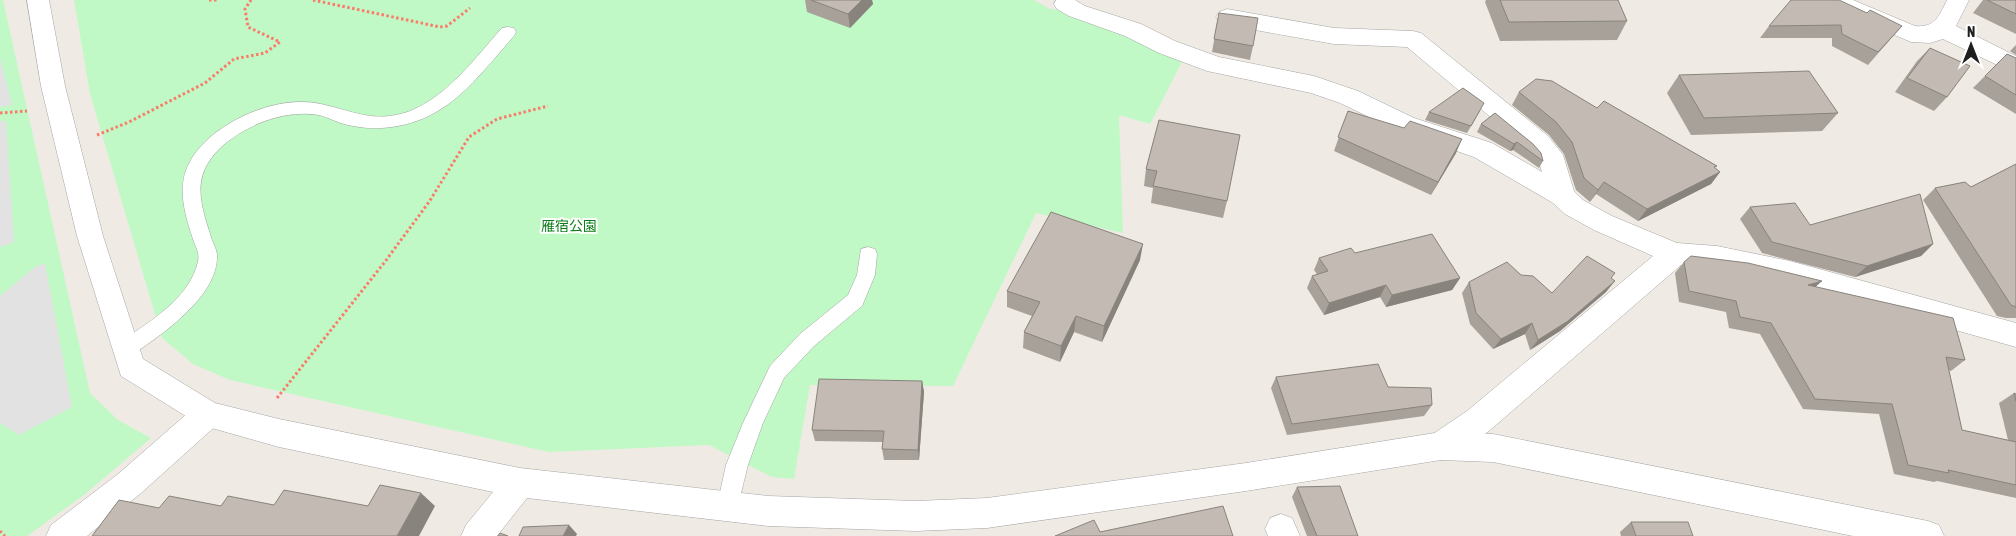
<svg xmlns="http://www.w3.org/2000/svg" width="2016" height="536" viewBox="0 0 2016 536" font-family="'Asap Condensed','Noto Sans JP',sans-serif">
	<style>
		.park { fill: #c1f9c6 }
		.parking { fill: #e2e2e2 }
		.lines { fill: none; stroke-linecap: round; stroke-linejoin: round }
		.service-casing { stroke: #a5a5a5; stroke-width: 1 }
		.minor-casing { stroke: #a5a5a5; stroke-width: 1 }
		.tertiary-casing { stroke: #a5a5a5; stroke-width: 1 }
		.path { stroke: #f97c6b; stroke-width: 3; stroke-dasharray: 2.5 2.5; stroke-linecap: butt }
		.service { fill: #fff; fill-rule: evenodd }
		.minor { fill: #fff; fill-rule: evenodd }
		.tertiary { fill: #fff; fill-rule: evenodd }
		.wall { fill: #a8a19a }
		.shaded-wall { fill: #88837d }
		.building { fill: #c3bbb3; stroke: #88837d }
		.labels { text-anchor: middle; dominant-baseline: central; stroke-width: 4; stroke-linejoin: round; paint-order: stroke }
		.park-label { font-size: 14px; fill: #0c7c18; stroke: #fff }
	</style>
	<rect width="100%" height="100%" fill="#efebe4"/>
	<g class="park">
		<path d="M0,0H3L90,393L118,420L151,438L84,495L27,536H0Z"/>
		<path d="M74,0H1034L1050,9L1066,10L1182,62L1150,124L1119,115L1123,233L1036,213L953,386L810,385L794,479L772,477L709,445L549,452L230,380L193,364L162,338L90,94Z"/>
	</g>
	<g class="parking">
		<path d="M0,58L12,105L0,107Z"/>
		<path d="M0,121H6L14,242L0,247Z"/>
		<path d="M45,263L72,407L19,435L0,423V296L35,267Z"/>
	</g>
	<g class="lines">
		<defs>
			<g id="service">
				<path d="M508,27L514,28L516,32L514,36C487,66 461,103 422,119C397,129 370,131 344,124C336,122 328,117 319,115C287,110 253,122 227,142C191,172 198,197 211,237C213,244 218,251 217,258C216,298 161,335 132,355L125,357L118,355L115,349L118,343C148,323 190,299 198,261C200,253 195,246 193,239C178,195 175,166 214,134C242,112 285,96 321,104C353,111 375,124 410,111C449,95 475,58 502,28Z"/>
				<path d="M868,247L875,249L877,254L875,275L862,306L814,346L784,378L763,423L748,465L736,513L728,516L720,513L717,506L726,465L743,423L770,366L800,334L848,295L857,275L861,249Z"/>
			</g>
			<g id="minor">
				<path d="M1056,0H1075L1085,6L1141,24L1175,41L1219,57L1314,76L1358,91L1414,118L1492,143L1542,172L1538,159L1530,150L1407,47L1334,44L1227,25L1219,22L1216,17L1219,12L1227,9L1334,28L1413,31L1421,33L1548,136L1563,155L1574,191L1583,200L1612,216L1677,243L1717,246L1790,261L2016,323V347L1790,284L1717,268L1681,265L1489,431L1452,456L1441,460L1430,456L1426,446L1430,436L1467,411L1653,256L1594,230L1565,214L1553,203L1474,157L1396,130L1340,103L1311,93L1207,71L1159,53L1125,36L1069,16L1057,9L1054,4Z"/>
				<path d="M1822,0H1853L1915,26C1935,28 1939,16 1947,0H1969L1956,26L2016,56V74L1943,39L1930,43L1911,42L1825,5Z"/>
				<path d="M208,401L219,405L223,414L219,423L140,494L87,536H46L51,525L118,474L197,405Z"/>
				<path d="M1281,514L1292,518L1300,536H1268L1265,529L1270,518Z"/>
			</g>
			<path id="tertiary" d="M27,0H49L65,86L103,236L143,359L215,403L279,419L520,468L768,496L916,501L987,498L1246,463L1441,432L1493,434L1928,521L1939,525L1944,536H1853L1493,462L1441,460L1246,491L987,528L916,531L768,526L527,498L497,536H461L466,525L493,492L279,447L208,427L197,423L121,376L77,236L41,86Z"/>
		</defs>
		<use href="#service" class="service-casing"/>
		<use href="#minor" class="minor-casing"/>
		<use href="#tertiary" class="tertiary-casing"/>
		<g class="path">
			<path d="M209,0H218"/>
			<path d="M313,0L440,27L447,26L470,8"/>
			<path d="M0,113L27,111"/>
			<path d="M97,135L129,122L205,83L234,59L265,53L280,42L248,27L245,9L251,0"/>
			<path d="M277,398L384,263L429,202L469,137L497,119L548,106"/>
			<path d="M0,531L5,536"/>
		</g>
		<use href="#service" class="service"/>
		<use href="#minor" class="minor"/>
		<use href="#tertiary" class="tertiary"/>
	</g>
	<g class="wall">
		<path d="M805,0H872L873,4L850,28L807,12Z"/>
		<path d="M1486,0H1618L1627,21L1617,40L1500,41L1485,2Z"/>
		<path d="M1983,0H2016V34L1973,13Z"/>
		<path d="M1219,13L1253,46L1250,60L1212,52Z"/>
		<path d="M1867,13L1902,26L1868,65L1832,46V38H1760L1769,26Z"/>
		<path d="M2016,45V55L2010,51Z"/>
		<path d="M1930,48L1947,97L1934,111L1895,92L1917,61Z"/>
		<path d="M2007,54L2016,58V114L1973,88Z"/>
		<path d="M1679,75L1838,113L1822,131L1691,135L1667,93Z"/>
		<path d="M1519,92L1597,108L1715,168L1720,172L1711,184L1638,221L1596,194L1590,202L1576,190L1564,154L1549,135L1512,105Z"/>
		<path d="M1348,111L1456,153L1431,195L1334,151Z"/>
		<path d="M1480,111L1467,133L1425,120L1429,112Z"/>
		<path d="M1495,113L1543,161L1539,168L1513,150L1510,151L1477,132L1481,124Z"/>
		<path d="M1159,120L1227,201L1223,218L1151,203L1153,188L1144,186L1146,169Z"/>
		<path d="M2016,164V318H2006L1997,316L1923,200L1935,188L1971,187Z"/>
		<path d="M1750,207L1810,225L1933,244L1921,256L1855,277L1762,253L1740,219Z"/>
		<path d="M1355,253L1460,278L1452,290L1386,307L1380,297L1324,315L1307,288L1312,276L1317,274L1314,270L1319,258Z"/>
		<path d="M1140,260L1102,342L1074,332L1060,362L1023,348L1024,332L1032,316L1007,307V291Z"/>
		<path d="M1684,262L1815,287L1965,360L1951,371L1949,370L1962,430L2008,440L1999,403L2014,393L2016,394V498L1937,481L1934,482L1894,474L1879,414L1803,409L1760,334L1729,328L1726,312L1679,302L1675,273Z"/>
		<path d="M1521,275L1552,293L1611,279L1606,292L1560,331L1530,350L1525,334L1493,349L1470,324L1462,293L1469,282Z"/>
		<path d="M1276,377L1388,387L1432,405L1424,416L1287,435L1271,388Z"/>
		<path d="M922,381L924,392L919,460H884L882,449L883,442L815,441L812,430Z"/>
		<path d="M1297,487L1358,536H1307L1292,497Z"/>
		<path d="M1631,522L1693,536H1621L1620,532Z"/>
	</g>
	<g class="shaded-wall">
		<path d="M862,0H872L873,4L850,28L848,14Z"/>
		<path d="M1462,139L1456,153L1431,195L1438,182Z"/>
		<path d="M1517,142L1513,150L1510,151L1514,144Z"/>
		<path d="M1720,172L1711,184L1638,221L1647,209Z"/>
		<path d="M1604,182L1596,194L1590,202L1598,190Z"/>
		<path d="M1143,244L1140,260L1102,342L1104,326Z"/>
		<path d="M1933,244L1921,256L1855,277L1867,266Z"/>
		<path d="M1460,278L1452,290L1386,307L1392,295Z"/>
		<path d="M1615,281L1606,292L1560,331L1530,350L1538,340Z"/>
		<path d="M1822,281L1810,292L1808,285Z"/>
		<path d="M1386,285L1380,297L1324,315L1329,303Z"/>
		<path d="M1076,316L1074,332L1060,362L1061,346Z"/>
		<path d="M1532,323L1525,334L1493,349L1501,339Z"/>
		<path d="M922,381L924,392L919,460L918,450Z"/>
		<path d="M421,493L435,506L419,536H397Z"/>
		<path d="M569,525L577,534L576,536H563Z"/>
	</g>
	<g class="building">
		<path d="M811,0H862L848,14Z"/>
		<path d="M1500,0H1618L1627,21L1509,22Z"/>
		<path d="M1791,0H1839L1867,13L1870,10L1902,26L1878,52L1842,34L1841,25L1769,26Z"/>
		<path d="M1987,0H2016V14Z"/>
		<path d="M1219,13L1258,18L1253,46L1214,39Z"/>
		<path d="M1930,48L1970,66L1947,97L1907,78Z"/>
		<path d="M2007,54L2016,58V95L1985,76Z"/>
		<path d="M1809,71L1838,113L1704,118L1679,75Z"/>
		<path d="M1536,79L1552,81L1597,108L1604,101L1717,166L1714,167L1720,172L1647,209L1604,182L1598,190L1584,178L1572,142L1556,122L1519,92Z"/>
		<path d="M1463,88L1484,103L1471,126L1429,112Z"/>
		<path d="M1348,111L1404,128L1410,121L1462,139L1438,182L1338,137Z"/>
		<path d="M1495,113L1533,144L1541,153L1543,161L1517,142L1514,144L1481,124Z"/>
		<path d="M1159,120L1240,135L1227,201L1153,186L1157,171L1146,169Z"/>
		<path d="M2016,164V307L2011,305L1935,188L1965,182L1971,187Z"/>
		<path d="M1920,194L1933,244L1867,266L1772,242L1750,207L1795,203L1810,225Z"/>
		<path d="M1051,212L1143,244L1104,326L1076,316L1061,346L1024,332L1040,302L1007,291Z"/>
		<path d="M1432,234L1460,278L1392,295L1386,285L1329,303L1312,276L1328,271L1319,258L1351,248L1355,253Z"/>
		<path d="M1587,256L1615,273L1611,278L1615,281L1568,321L1538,340L1532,323L1501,339L1476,313L1469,282L1507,262L1521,275L1533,276L1552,293Z"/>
		<path d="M1691,256L1748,263L1822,281L1808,285L1953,318L1965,360L1946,357L1962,430L2016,442V485L1948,470L1949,473L1908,465L1892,404L1815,399L1771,323L1740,317L1736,301L1689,291L1684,262Z"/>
		<path d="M1378,364L1388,387L1431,388L1432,405L1292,424L1276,377Z"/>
		<path d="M819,379L922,381L918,450L882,449L884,431L812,430Z"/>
		<path d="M2014,393L2016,394V401Z"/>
		<path d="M380,485L421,493L397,536H92L119,500L159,508L169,496L221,506L228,496L274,505L284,490L368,506Z"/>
		<path d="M1340,486L1358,536H1317L1297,487Z"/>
		<path d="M1223,506L1233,536H1055L1094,520L1100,532Z"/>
		<path d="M1631,522H1688L1693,536H1636Z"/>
		<path d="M569,525L563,536H519L523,527Z"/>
		<path d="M500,533L508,536H498Z"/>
	</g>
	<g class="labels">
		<g class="park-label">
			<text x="569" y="226">雁宿公園</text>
		</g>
	</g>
	<g transform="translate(1971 45)" stroke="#ffffff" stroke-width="4" paint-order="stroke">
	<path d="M0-4L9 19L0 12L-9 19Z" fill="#1e1e1e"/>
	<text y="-8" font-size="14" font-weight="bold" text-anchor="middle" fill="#1e1e1e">N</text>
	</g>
</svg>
